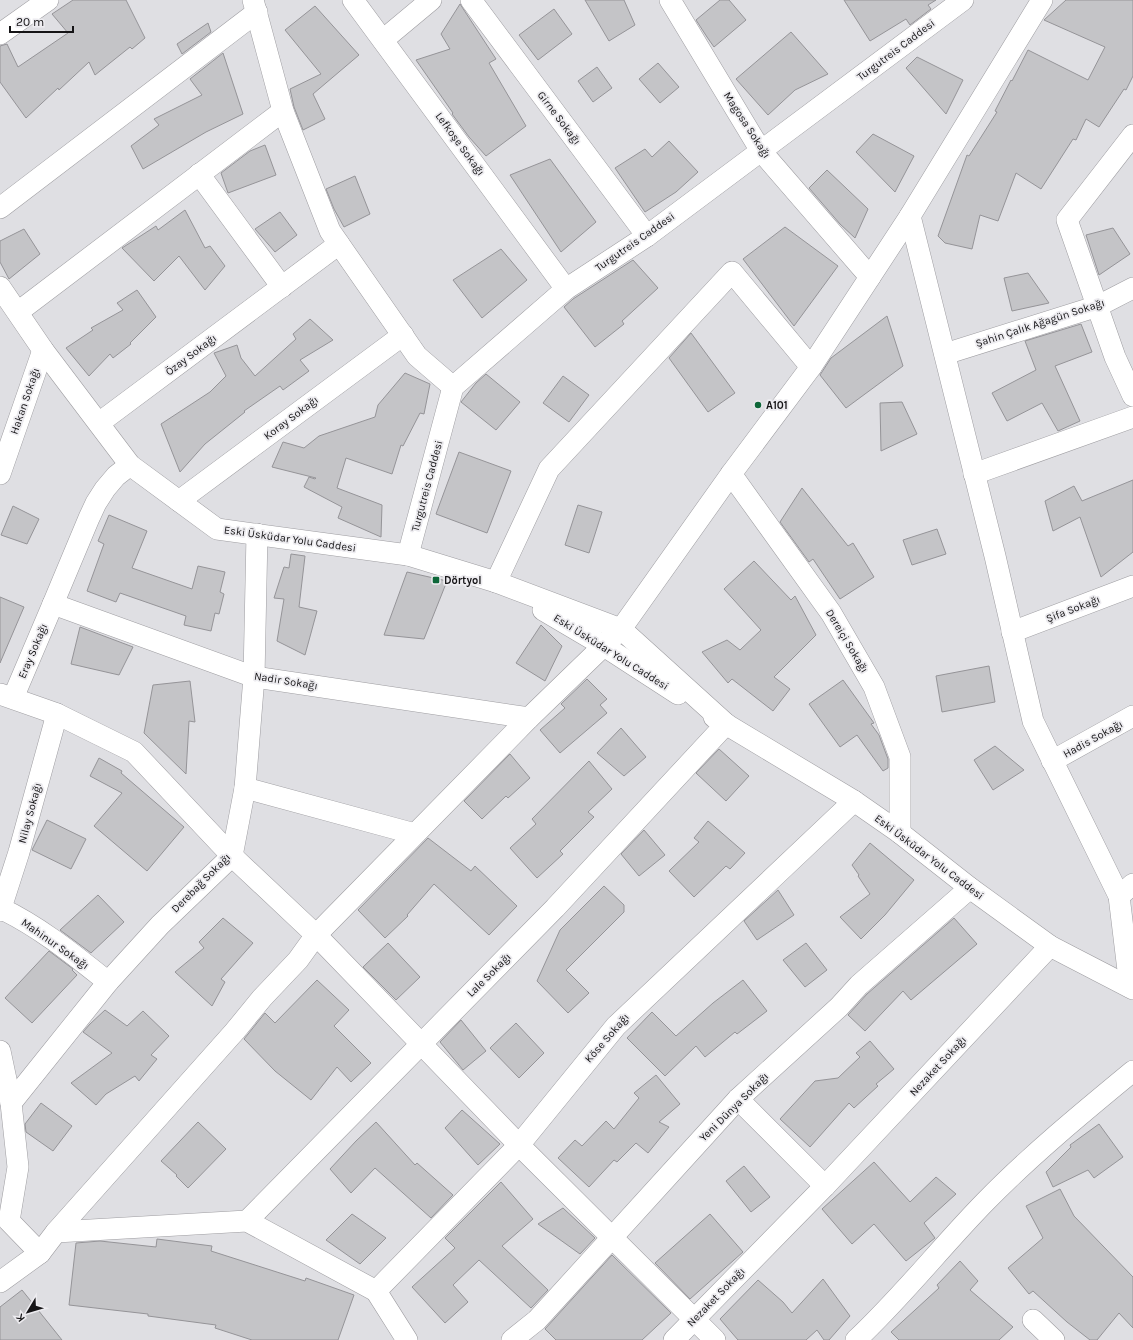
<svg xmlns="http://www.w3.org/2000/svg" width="1133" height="1340" viewBox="0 0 1133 1340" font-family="Karla,sans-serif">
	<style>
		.building { fill: #c4c4c7; stroke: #959498 }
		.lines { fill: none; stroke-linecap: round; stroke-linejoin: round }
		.minor-casing { stroke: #9e9da1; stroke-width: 22 }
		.minor { stroke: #fff; stroke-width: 21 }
		.poi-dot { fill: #0e6739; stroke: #edecf0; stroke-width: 1.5 }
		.labels { text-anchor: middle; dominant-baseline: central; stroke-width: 3.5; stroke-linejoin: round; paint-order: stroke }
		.street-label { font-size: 11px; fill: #151416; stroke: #edecf0 }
		.poi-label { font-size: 11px; font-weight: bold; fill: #151416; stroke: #edecf0; text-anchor: start }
	</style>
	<rect width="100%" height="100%" fill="#dfdfe3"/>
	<g class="building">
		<path d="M73,0H126L145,38L132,49L130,47L95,75L89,62L59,90L58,88L26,118L0,82V46L7,44L18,67L68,33L52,14Z"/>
		<path d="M585,0H624L635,25L609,41Z"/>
		<path d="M720,0H729L746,20L714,47L707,37L696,20Z"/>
		<path d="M844,0H936L928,5L931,9L910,25L906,19L870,41Z"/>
		<path d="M1066,0H1133V76L1126,90L1124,89L1099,127L1086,119L1076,140L1073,139L1041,189L1016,173L998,221L980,215L972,249L945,243L938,236L967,155L969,156L997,112L995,111L1011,80L1012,81L1028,50L1088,80L1105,47L1044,20Z"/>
		<path d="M460,4L496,59L489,63L526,126L486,156L469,137L452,114L453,113L416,60L450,49L441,34Z"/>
		<path d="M315,6L359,55L313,94L325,119L303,130L294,107L290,89L321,74L285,30Z"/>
		<path d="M554,9L572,34L538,60L519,35Z"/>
		<path d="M208,23L211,32L182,54L177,44Z"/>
		<path d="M791,32L828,74L795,90L768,115L736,79Z"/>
		<path d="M223,53L243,114L206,132L143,169L131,146L159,125L154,119L202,95L190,79Z"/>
		<path d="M917,57L963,80L946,114L906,68Z"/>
		<path d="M658,63L679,87L660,103L639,79Z"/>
		<path d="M597,67L612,88L593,102L578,81Z"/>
		<path d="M873,134L914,156L895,192L856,152Z"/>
		<path d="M669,141L698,172L676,192L645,212L615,168L645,149L652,157Z"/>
		<path d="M265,145L276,175L228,193L221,173L250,151Z"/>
		<path d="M550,159L596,222L561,252L510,175Z"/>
		<path d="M827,170L868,209L855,238L840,224L809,188Z"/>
		<path d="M355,176L370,214L344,227L334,209L326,189Z"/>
		<path d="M185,210L205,248L210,246L225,266L205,290L179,256L154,281L122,248L156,226L158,230Z"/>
		<path d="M280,212L297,235L275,252L255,229Z"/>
		<path d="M785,227L838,266L794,326L743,259Z"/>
		<path d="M1113,228L1130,254L1099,275L1086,235Z"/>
		<path d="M24,229L40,254L9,279L0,262V241Z"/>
		<path d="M501,249L527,280L482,318L453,280Z"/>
		<path d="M633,260L658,288L622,321L624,324L595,347L564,307L573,299Z"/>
		<path d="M1028,273L1049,303L1012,311L1004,278Z"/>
		<path d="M137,290L156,317L130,343L131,344L113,358L110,354L89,376L66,348L93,330L91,328L123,310L117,303Z"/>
		<path d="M887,316L903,366L846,408L820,375L831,358Z"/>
		<path d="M310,319L333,340L300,360L309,371L283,390L280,386L244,411L245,412L205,444L180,472L161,424L210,392L226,376L214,353L237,345L241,358L255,376L296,339L293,334Z"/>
		<path d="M1081,324L1092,352L1055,366L1080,421L1058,431L1042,403L1007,421L992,393L1036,370L1025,341Z"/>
		<path d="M691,333L735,393L708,412L669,358Z"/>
		<path d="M405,373L430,384L424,414L420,413L403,446L401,445L392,474L346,458L337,488L382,505L381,537L338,518L342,507L304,487L309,477L315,479L316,478L272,467L283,442L304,448L319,436L375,417L378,405Z"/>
		<path d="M486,374L520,402L496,430L461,402L476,383Z"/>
		<path d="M563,376L589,395L569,422L543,403Z"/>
		<path d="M902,402L917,434L881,451L880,403Z"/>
		<path d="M459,452L511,471L487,533L436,514Z"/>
		<path d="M1133,480V552L1101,577L1080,517L1053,531L1045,501L1074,486L1082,501Z"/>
		<path d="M802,488L848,546L853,543L874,577L840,599L813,559L809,562L780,522Z"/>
		<path d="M578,505L602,512L589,553L565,545Z"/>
		<path d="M13,506L39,519L27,544L1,535Z"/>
		<path d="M109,515L147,531L132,568L192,589L198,566L225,572L220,592L224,594L219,614L215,613L211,631L184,625L186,616L120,593L116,602L87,591L104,544L98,541Z"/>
		<path d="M937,529L946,554L912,565L903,540Z"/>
		<path d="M291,554L305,556L299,607L317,611L305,655L277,641L284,599L274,598L284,567L289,568Z"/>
		<path d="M754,561L791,600L795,596L816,635L774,677L790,689L773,711L732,679L728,683L702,652L727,640L740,650L761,630L724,589Z"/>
		<path d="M407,572L447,581L424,639L384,635Z"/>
		<path d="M0,597L24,607L0,663Z"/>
		<path d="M541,625L562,646L545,681L516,663Z"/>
		<path d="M80,627L133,647L119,675L71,664Z"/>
		<path d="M989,666L995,702L942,712L936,676Z"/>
		<path d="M587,679L607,699L600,705L607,713L560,753L540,730L565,708L561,704Z"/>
		<path d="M843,680L874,723L871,724L879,735L888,759V768L883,771L857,735L840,747L809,704Z"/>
		<path d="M190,681L195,722L189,721L186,774L144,733L153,685Z"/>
		<path d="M621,728L646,757L624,776L597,753Z"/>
		<path d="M995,746L1024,770L993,790L974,760Z"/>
		<path d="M719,749L749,776L726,801L696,773Z"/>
		<path d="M510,754L530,778L508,798L506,796L482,819L464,801Z"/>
		<path d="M99,758L122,771L121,773L184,827L147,871L94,826L122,793L90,776Z"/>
		<path d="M589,761L612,789L588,812L594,817L560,851L563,854L537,878L510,848L536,824L532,819Z"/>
		<path d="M47,820L86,839L71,869L32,850Z"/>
		<path d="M708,821L745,853L730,869L726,866L694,897L669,871L699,842L694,838Z"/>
		<path d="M644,830L665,855L639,876L621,854Z"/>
		<path d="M428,838L471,871L475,866L517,906L489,935L434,884L407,915L408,916L385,938L358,910Z"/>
		<path d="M870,843L914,880L885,915L861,939L840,917L870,894L858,876L859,875L852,865Z"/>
		<path d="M604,886L624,905V912L566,970L589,993L568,1013L537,981L560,930Z"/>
		<path d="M778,890L794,915L757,940L744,921Z"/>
		<path d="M98,895L124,922L91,953L60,930Z"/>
		<path d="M223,918L253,943L221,979L225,982L212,1006L175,972L204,948L199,942Z"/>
		<path d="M954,918L977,944L911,1000L903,991L865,1031L848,1015L867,994Z"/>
		<path d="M388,943L420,977L396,1000L363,967Z"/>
		<path d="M806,943L827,970L805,987L783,960Z"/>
		<path d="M49,951L73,969L72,970L77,975L32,1023L5,998Z"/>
		<path d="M317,980L349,1010L334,1026L371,1063L351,1082L337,1067L311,1100L275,1071L244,1039L265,1013L275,1023Z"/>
		<path d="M743,980L767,1011L737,1034L735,1032L705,1057L696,1046L665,1076L627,1038L652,1012L676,1036L713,1003Z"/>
		<path d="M105,1010L127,1026L143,1011L169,1036L151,1055L157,1059L139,1081L135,1076L106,1094L96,1105L71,1083L112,1053L83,1032L90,1024Z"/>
		<path d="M461,1020L486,1051L463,1070L440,1042Z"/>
		<path d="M516,1023L544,1053L519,1078L490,1048Z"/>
		<path d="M870,1041L894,1069L876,1084L878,1086L854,1108L849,1103L810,1147L780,1119L815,1081L838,1078L860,1057L856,1053Z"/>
		<path d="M656,1075L680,1104L659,1122L669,1127L648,1153L636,1143L617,1162L614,1160L589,1187L558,1158L575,1140L582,1146L606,1121L614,1129L639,1098L634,1093Z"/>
		<path d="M41,1103L72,1126L53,1151L26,1132L25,1124Z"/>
		<path d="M462,1110L500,1144L478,1165L445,1128Z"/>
		<path d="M198,1122L226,1149L188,1188L176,1176L177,1175L161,1161Z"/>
		<path d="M376,1122L415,1165L417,1163L453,1195L431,1218L375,1168L351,1193L330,1169L356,1141Z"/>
		<path d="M1099,1124L1123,1157L1094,1178L1088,1170L1053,1187L1046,1172L1071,1147L1070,1145Z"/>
		<path d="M874,1162L910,1202L936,1177L956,1194L924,1223L935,1238L906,1261L874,1224L852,1244L822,1209Z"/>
		<path d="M744,1166L770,1197L751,1212L726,1181Z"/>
		<path d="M501,1182L533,1219L502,1246L548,1290L531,1308L479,1260L453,1285L468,1302L445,1323L412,1287L455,1248L445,1238Z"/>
		<path d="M1060,1189L1074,1216L1133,1277V1328L1119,1313L1097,1340H1090L1067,1322L1033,1291L1029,1294L1008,1268L1043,1238L1026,1206Z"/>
		<path d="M563,1208L595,1238L580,1254L538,1224Z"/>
		<path d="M352,1214L386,1238L360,1264L326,1240Z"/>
		<path d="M710,1214L743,1252L690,1299L655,1263Z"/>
		<path d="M157,1239L212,1246L211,1251L305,1281L306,1278L354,1295L338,1340H252L215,1328L216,1325L148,1316V1314L69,1305L76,1243L100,1241L156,1247Z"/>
		<path d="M612,1255L671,1313L642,1340H556L545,1329Z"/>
		<path d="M960,1261L978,1281L970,1290L1013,1327L999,1340H899L891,1332L939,1288L937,1285Z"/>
		<path d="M823,1279L850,1316L829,1340H824L817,1330L806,1340H738L720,1319L758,1280L783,1302L792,1313Z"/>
		<path d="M22,1290L62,1340H0V1307Z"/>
	</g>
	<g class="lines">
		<defs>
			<g id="minor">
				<path d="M253,0L283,111L330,231L417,356L453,387"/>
				<path d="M353,0L566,289"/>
				<path d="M471,0L647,236"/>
				<path d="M670,0L761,151L870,277"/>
				<path d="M0,34L48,0"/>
				<path d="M383,40L431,0"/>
				<path d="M1133,135L1067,220L1115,357L1133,396"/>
				<path d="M199,174L282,287"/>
				<path d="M0,208L257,12"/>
				<path d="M910,216L995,556L1033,721L1119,896L1130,987"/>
				<path d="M0,287L43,350L130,465L217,529L408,555L496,582L621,629L726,724"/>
				<path d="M18,312L283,111"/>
				<path d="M945,354L1098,306L1133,288"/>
				<path d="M99,423L339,244"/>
				<path d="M0,474L43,350"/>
				<path d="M731,474L831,613L874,687L900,757V833"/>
				<path d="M974,474L1133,417"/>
				<path d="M179,501L403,335"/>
				<path d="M408,555L453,387L566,289L647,236L963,0"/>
				<path d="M496,582L549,469L732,272L811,367"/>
				<path d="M53,604L254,677L529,718"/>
				<path d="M543,610L604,646L678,694"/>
				<path d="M1012,632L1133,586"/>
				<path d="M0,694L57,714L134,752L232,856L316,935L519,1145L715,1340"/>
				<path d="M13,698L53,604L89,518L96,503L105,489L116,476L130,465"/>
				<path d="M714,717L854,801L900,833L970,888L1050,946L1133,989"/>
				<path d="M1052,761L1133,716"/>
				<path d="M245,788L415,834"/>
				<path d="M1119,896L1133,884"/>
				<path d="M0,908C40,927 74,955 108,982"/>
				<path d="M0,911L19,852L57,714"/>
				<path d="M0,1051L11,1103L18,1167L9,1221L40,1253"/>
				<path d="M738,1099L825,1186"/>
				<path d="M11,1103L108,982L160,925L232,856L245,788L254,677L257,534"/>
				<path d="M247,1221L555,908L726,724"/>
				<path d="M56,1232L247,1221L376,1291L407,1340"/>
				<path d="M0,1282L40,1253L56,1232L235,1031L262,998L298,960L316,935L529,718L621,629L731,474L811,367L910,216L1042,0"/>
				<path d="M376,1291L519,1145L616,1026L854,801"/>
				<path d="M1033,1320L1054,1340"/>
				<path d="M512,1340L537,1320L738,1099L839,1007L859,985L970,888"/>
				<path d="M674,1340L825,1186L1050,946"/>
				<path d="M856,1340C902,1297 941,1247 985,1202C1031,1155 1082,1113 1133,1071"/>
			</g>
		</defs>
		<use href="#minor" class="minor-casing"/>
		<use href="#minor" class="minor"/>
	</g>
	<g class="poi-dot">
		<circle cx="758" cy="405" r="4"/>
		<rect x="432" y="576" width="8" height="8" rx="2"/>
	</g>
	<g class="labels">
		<g class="street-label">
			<text transform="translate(896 50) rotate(-37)">Turgutreis Caddesi</text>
			<text transform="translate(559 118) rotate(53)">Girne Sokağı</text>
			<text transform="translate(747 125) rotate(57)">Magosa Sokağı</text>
			<text transform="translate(460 144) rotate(54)">Lefkoşe Sokağı</text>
			<text transform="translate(635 242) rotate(-35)">Turgutreis Caddesi</text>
			<text transform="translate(1040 323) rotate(-18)">Şahin Çalık Ağagün Sokağı</text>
			<text transform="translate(191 355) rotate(-37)">Özay Sokağı</text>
			<text transform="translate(25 401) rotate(-71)">Hakan Sokağı</text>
			<text transform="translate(291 418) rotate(-37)">Koray Sokağı</text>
			<text transform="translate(427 486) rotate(-75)">Turgutreis Caddesi</text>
			<text transform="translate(290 539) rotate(8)">Eski Üsküdar Yolu Caddesi</text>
			<text transform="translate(1073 609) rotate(-21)">Şifa Sokağı</text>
			<text transform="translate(847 641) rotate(59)">Dereiçi Sokağı</text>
			<text transform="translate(33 651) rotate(-67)">Eray Sokağı</text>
			<text transform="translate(611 652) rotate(32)">Eski Üsküdar Yolu Caddesi</text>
			<text transform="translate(286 681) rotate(9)">Nadir Sokağı</text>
			<text transform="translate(1093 739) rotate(-29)">Hadis Sokağı</text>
			<text transform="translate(30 813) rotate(-75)">Nilay Sokağı</text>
			<text transform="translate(929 857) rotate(37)">Eski Üsküdar Yolu Caddesi</text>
			<text transform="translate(201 883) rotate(-45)">Derebağ Sokağı</text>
			<text transform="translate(55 944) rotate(35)">Mahinur Sokağı</text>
			<text transform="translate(489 975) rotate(-45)">Lale Sokağı</text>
			<text transform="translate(607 1038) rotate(-49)">Köse Sokağı</text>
			<text transform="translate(938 1066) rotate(-47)">Nezaket Sokağı</text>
			<text transform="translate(734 1107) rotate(-45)">Yeni Dünya Sokağı</text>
			<text transform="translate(716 1297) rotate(-46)">Nezaket Sokağı</text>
		</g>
		<g class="poi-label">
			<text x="766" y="405">A101</text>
			<text x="444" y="580">Dörtyol</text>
		</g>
	</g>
	<g transform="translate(28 1312) rotate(232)" stroke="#edecf0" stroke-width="3" paint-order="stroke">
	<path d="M0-3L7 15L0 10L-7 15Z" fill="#151416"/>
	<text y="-6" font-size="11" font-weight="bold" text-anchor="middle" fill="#151416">K</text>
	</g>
	<path d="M10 26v6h63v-6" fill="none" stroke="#151416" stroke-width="2"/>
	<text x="16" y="26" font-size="12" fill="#151416" stroke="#edecf0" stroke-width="3" paint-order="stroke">20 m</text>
</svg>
